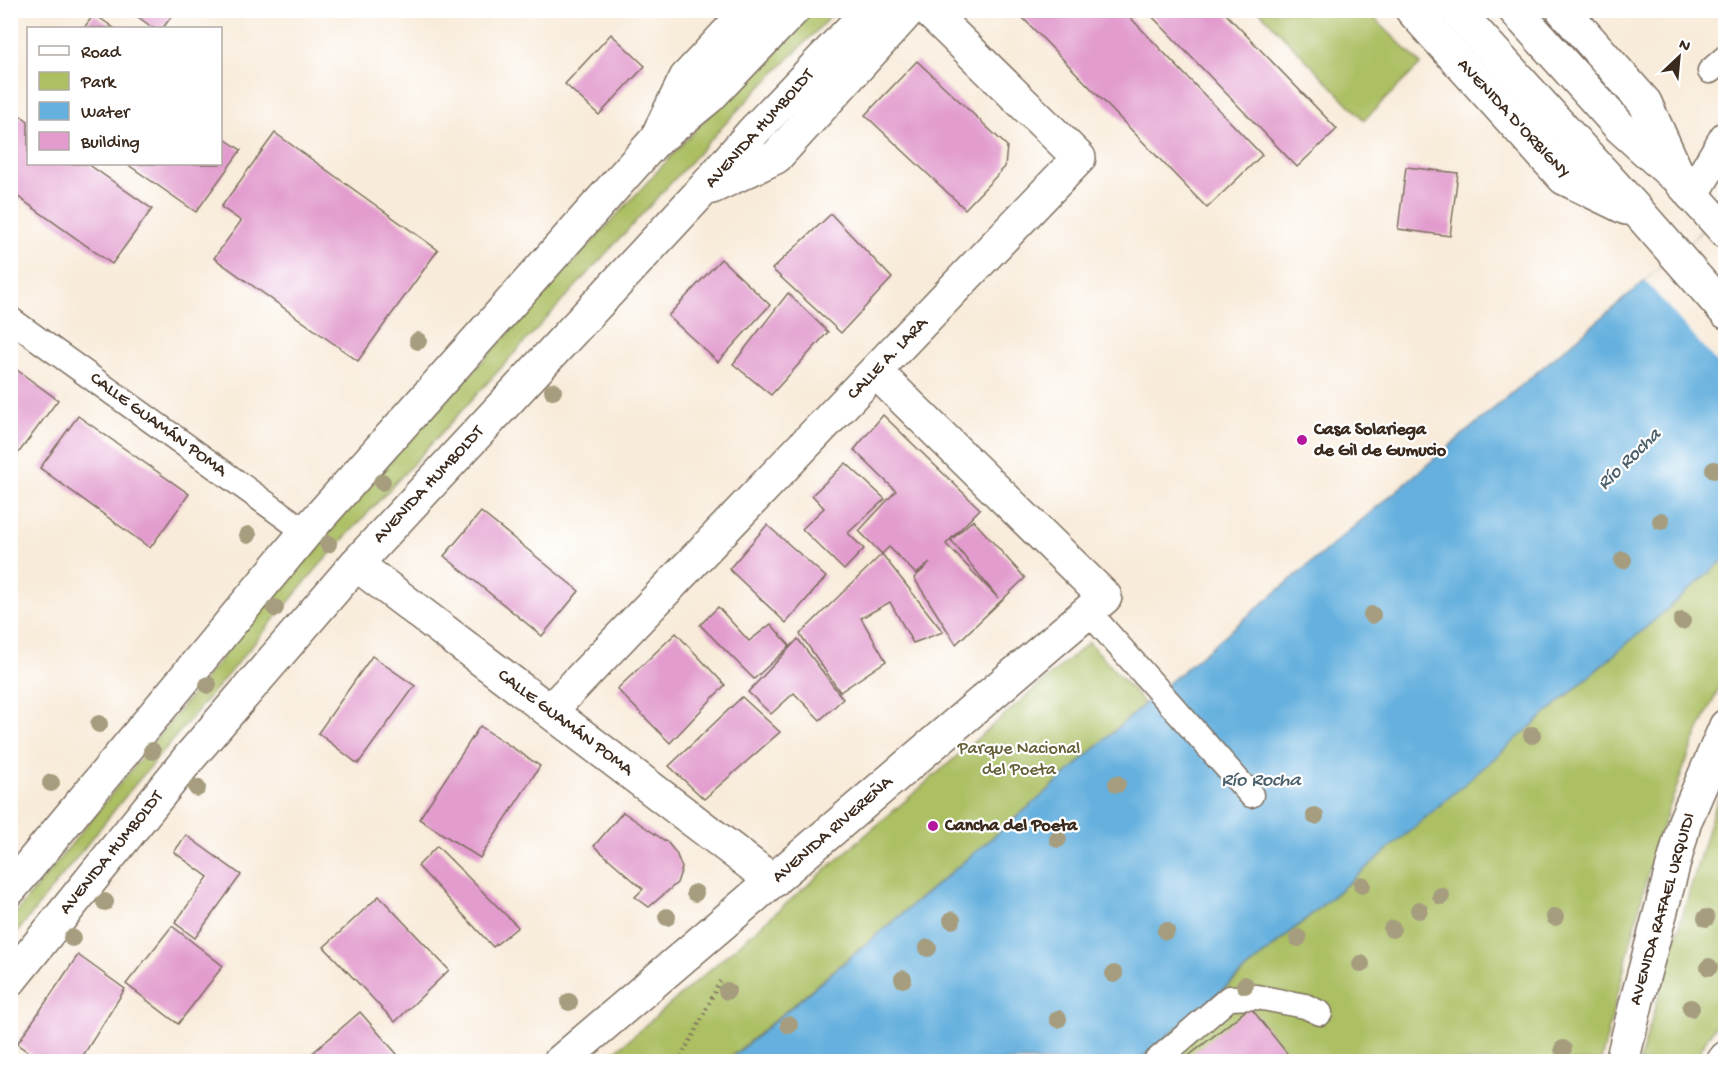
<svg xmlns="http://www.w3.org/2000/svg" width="1736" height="1072" viewBox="0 0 1736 1072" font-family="'Gochi Hand',sans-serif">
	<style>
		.green { fill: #acbf63; stroke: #747440; stroke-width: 1.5 }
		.water { fill: #65b0de; stroke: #506d7e; stroke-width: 1.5 }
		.pier { fill: #f8ebd9 }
		.building { fill: #e29cce }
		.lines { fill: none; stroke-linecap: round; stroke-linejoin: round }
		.service-casing { stroke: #7d6e5f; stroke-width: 27 }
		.minor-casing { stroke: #7d6e5f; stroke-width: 36 }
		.secondary-casing { stroke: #7d6e5f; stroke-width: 36 }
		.primary-casing { stroke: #7d6e5f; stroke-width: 36 }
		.path { stroke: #7d6e5f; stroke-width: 4; stroke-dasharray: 1.5 4.5; stroke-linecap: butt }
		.service { stroke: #fff; stroke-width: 24 }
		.minor { stroke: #fff; stroke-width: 33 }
		.secondary { stroke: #fff; stroke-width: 33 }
		.primary { stroke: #fff; stroke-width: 33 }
		.tree { fill: #a69d7f }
		.poi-dot { fill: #b5179e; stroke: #fff; stroke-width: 2 }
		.labels { text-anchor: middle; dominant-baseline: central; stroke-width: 4.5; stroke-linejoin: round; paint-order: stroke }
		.street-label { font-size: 18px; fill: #3b2a1e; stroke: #fff }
		.poi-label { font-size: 18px; font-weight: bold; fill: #3b2a1e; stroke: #fff; text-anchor: start }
		.park-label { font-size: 18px; fill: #635e36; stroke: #fff }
		.water-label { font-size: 20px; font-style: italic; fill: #4c606b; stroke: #fff }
	</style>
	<rect width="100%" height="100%" fill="#fff"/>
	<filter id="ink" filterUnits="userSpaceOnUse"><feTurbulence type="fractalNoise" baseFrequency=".0167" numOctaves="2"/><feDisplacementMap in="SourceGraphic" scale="12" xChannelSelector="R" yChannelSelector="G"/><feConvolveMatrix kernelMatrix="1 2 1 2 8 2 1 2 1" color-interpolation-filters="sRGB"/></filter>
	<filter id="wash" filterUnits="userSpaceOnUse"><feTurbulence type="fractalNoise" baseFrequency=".008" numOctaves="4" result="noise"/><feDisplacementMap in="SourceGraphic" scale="24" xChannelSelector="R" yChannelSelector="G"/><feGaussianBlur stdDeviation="1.35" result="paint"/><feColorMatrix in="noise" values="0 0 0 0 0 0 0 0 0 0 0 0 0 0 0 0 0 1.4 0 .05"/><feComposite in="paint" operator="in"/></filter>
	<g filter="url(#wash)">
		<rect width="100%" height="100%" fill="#f8ebd9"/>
		<g class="green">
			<path d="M812,11H836L736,112L319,566L128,793L11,940V919L306,553L722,101Z"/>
			<path d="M1259,11H1367L1421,64L1364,120Z"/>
			<path d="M1725,559V676L1693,743L1654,849L1601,1061L1138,1062L1425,818Z"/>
			<path d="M1089,642L1145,704L1043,795L726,1061L603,1062Z"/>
			<path d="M1725,781V1010L1693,1061L1639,1062L1713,812Z"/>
		</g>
		<path class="water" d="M1725,211V559L1425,818L1138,1061L726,1062L1043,795L1159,691L1651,276Z"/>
		<path class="pier" d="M1725,211V372L1645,281Z"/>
		<g id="blocks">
			<g class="building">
				<path d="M129,10H176L163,28H153Z"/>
				<path d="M1023,10H1123L1262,155L1207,208L1019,14Z"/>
				<path d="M1146,10H1222L1337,129L1297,167Z"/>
				<path d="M94,14L114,28H84Z"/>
				<path d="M611,34L645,66L599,115L565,84Z"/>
				<path d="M917,61L1007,146L1005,167L965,209L865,115Z"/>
				<path d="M21,116L28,121V164H88L152,209L112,264L10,191V131Z"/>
				<path d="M275,133L438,250L358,361L214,258L241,221L221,207Z"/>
				<path d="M220,136L241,150L196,212L127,164H220Z"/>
				<path d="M1406,167L1458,173L1450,236L1398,229Z"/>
				<path d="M831,214L892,278L841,333L772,269Z"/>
				<path d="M721,259L770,305L718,362L668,316Z"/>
				<path d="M788,293L828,332L771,395L733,364Z"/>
				<path d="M10,365L58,400L14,459L10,456Z"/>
				<path d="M883,415L980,509L946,544L998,598L951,540L973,520L1025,578L956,644L914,578L930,563L916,574L889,547L882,554L859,531L896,491L854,450Z"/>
				<path d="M78,416L189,494L150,548L40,468Z"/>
				<path d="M846,463L885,499L848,533L864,549L844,570L802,529L824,508L812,495Z"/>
				<path d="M481,512L579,591L542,636L444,556Z"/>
				<path d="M767,525L826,577L786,623L729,569Z"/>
				<path d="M882,554L943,632L913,643L890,602L861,618L886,661L840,692L800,634Z"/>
				<path d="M718,607L749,641L771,624L790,646L754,679L700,625Z"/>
				<path d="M676,633L725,685L670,743L617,689Z"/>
				<path d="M798,639L843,699L820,720L794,693L771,714L748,692Z"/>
				<path d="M372,656L415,686L358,764L318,733Z"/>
				<path d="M742,697L780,732L704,799L669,766Z"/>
				<path d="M480,726L540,766L480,858L419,819Z"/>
				<path d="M623,812L668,843L676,853L682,868L677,883L649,907L635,897L643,889L594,846Z"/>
				<path d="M186,835L241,875L195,938L175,923L208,877L174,852Z"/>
				<path d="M437,846L518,927L493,947L418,866Z"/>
				<path d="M379,896L449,970L395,1022L324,947Z"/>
				<path d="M172,926L223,966L178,1024L126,984Z"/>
				<path d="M78,955L125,989L79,1062H42L17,1044Z"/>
				<path d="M1250,1007L1294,1062H1181Z"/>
				<path d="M360,1012L404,1062H311L308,1057Z"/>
			</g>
		</g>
	</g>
	<g filter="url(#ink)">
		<use href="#blocks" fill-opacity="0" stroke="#7d6e5f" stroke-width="1.5"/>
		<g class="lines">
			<defs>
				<g id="service">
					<path d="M1710,71L1726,57"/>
					<path d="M10,319L306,532"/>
					<path d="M1088,611L1251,795"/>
					<path d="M1155,1062L1229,998L1257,997L1305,1006L1320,1013"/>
				</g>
				<g id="minor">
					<path d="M1692,195L1726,138"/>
					<path d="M356,564L773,881"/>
					<path d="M550,711L1079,158L928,10"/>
					<path d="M560,1062L1105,597L876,372"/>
				</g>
				<g id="secondary">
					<path d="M1412,10L1564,178L1626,208"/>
					<path d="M1456,10L1641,215L1726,312"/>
					<path d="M1515,10L1620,127L1671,173"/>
					<path d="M1563,10L1645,103L1681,182L1726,232"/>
				</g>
				<g id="primary">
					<path d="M660,131L686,78L749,10"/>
					<path d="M712,187L776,157L909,10"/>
					<path d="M10,889L306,532L653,143L709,97L793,10"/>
					<path d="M10,980L189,758L356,564L702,191L752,133L870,10"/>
					<path d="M1622,1062L1637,1000L1685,821L1726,726"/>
					<path d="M1723,1062L1726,1058"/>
				</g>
			</defs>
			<use href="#service" class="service-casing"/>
			<use href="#minor" class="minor-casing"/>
			<use href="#secondary" class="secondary-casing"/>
			<use href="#primary" class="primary-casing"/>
			<path class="path" d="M678,1062L694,1034L720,981"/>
			<use href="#service" class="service"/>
			<use href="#minor" class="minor"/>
			<use href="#secondary" class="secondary"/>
			<use href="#primary" class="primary"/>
		</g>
		<g class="tree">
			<circle cx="418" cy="341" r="9"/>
			<circle cx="553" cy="391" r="9"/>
			<circle cx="1714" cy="470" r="9"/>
			<circle cx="382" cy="482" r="9"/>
			<circle cx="1661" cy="521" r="9"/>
			<circle cx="248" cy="535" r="9"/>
			<circle cx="328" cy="544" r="9"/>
			<circle cx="1623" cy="560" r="9"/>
			<circle cx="275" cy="608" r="9"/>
			<circle cx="1372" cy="615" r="9"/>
			<circle cx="1682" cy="621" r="9"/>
			<circle cx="208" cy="685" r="9"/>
			<circle cx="99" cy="724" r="9"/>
			<circle cx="1532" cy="735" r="9"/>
			<circle cx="152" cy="751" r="9"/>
			<circle cx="51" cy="783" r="9"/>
			<circle cx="1117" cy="784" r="9"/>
			<circle cx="197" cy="788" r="9"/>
			<circle cx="1315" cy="816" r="9"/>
			<circle cx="1058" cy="839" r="9"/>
			<circle cx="1362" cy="885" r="9"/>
			<circle cx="695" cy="893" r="9"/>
			<circle cx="1441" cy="896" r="9"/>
			<circle cx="105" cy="902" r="9"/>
			<circle cx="1419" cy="910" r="9"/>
			<circle cx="667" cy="917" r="9"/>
			<circle cx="1555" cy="917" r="9"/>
			<circle cx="1706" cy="918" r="9"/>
			<circle cx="952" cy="920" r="9"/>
			<circle cx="1392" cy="929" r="9"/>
			<circle cx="1166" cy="931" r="9"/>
			<circle cx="72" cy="938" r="9"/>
			<circle cx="1298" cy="938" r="9"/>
			<circle cx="928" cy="948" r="9"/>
			<circle cx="1361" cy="964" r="9"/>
			<circle cx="1709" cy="967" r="9"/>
			<circle cx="1114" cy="974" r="9"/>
			<circle cx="903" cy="979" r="9"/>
			<circle cx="1245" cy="985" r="9"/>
			<circle cx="727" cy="991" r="9"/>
			<circle cx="569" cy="1002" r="9"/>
			<circle cx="1691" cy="1008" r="9"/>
			<circle cx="1058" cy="1019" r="9"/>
			<circle cx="789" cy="1025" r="9"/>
			<circle cx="1563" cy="1049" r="9"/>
		</g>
	</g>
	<g class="poi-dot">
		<circle cx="1302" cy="440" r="6"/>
		<circle cx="933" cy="826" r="6"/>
	</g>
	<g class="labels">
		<g class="street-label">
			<text transform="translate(1513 119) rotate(47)">AVENIDA D'ORBIGNY</text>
			<text transform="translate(760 129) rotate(-48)">AVENIDA HUMBOLDT</text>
			<text transform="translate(888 359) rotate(-46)">CALLE A. LARA</text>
			<text transform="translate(158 425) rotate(36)">CALLE GUAMÁN POMA</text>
			<text transform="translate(429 485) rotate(-47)">AVENIDA HUMBOLDT</text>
			<text transform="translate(565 723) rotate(37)">CALLE GUAMÁN POMA</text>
			<text transform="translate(833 830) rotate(-41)">AVENIDA RIVEREÑA</text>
			<text transform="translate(112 853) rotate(-51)">AVENIDA HUMBOLDT</text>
			<text transform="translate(1663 909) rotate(-74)">AVENIDA RAFAEL URQUIDI</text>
		</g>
		<g class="poi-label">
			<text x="1314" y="430">Casa Solariega<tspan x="1314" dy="21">de Gil de Gumucio</tspan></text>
			<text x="945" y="826">Cancha del Poeta</text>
		</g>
		<g class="park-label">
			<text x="1019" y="749">Parque Nacional<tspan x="1019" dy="21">del Poeta</tspan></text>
		</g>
		<g class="water-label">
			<text transform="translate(1630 460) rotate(-44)">Río Rocha</text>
			<text x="1261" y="781">Río Rocha</text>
		</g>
	</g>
	<rect width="1736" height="1072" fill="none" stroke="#fff" stroke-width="36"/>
	<rect x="27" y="27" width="195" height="138" fill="#ffffff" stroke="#b1aaa5" stroke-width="1.5"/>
	<rect x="39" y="46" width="30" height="9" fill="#ffffff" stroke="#b1aaa5" stroke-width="1.5"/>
	<text x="81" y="57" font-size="18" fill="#3b2a1e">Road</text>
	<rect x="39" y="72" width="30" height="18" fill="#acbf63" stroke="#b1aaa5" stroke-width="1.5"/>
	<text x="81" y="87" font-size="18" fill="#3b2a1e">Park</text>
	<rect x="39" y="102" width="30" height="18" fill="#65b0de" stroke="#b1aaa5" stroke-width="1.5"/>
	<text x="81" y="117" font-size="18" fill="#3b2a1e">Water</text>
	<rect x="39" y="132" width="30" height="18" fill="#e29cce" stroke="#b1aaa5" stroke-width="1.5"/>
	<text x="81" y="147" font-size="18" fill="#3b2a1e">Building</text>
	<g transform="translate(1679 57) rotate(26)" stroke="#ffffff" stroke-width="4.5" paint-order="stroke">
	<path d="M0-4.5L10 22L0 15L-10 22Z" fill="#3b2a1e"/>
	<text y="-9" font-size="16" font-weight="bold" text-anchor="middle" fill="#3b2a1e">N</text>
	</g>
</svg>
